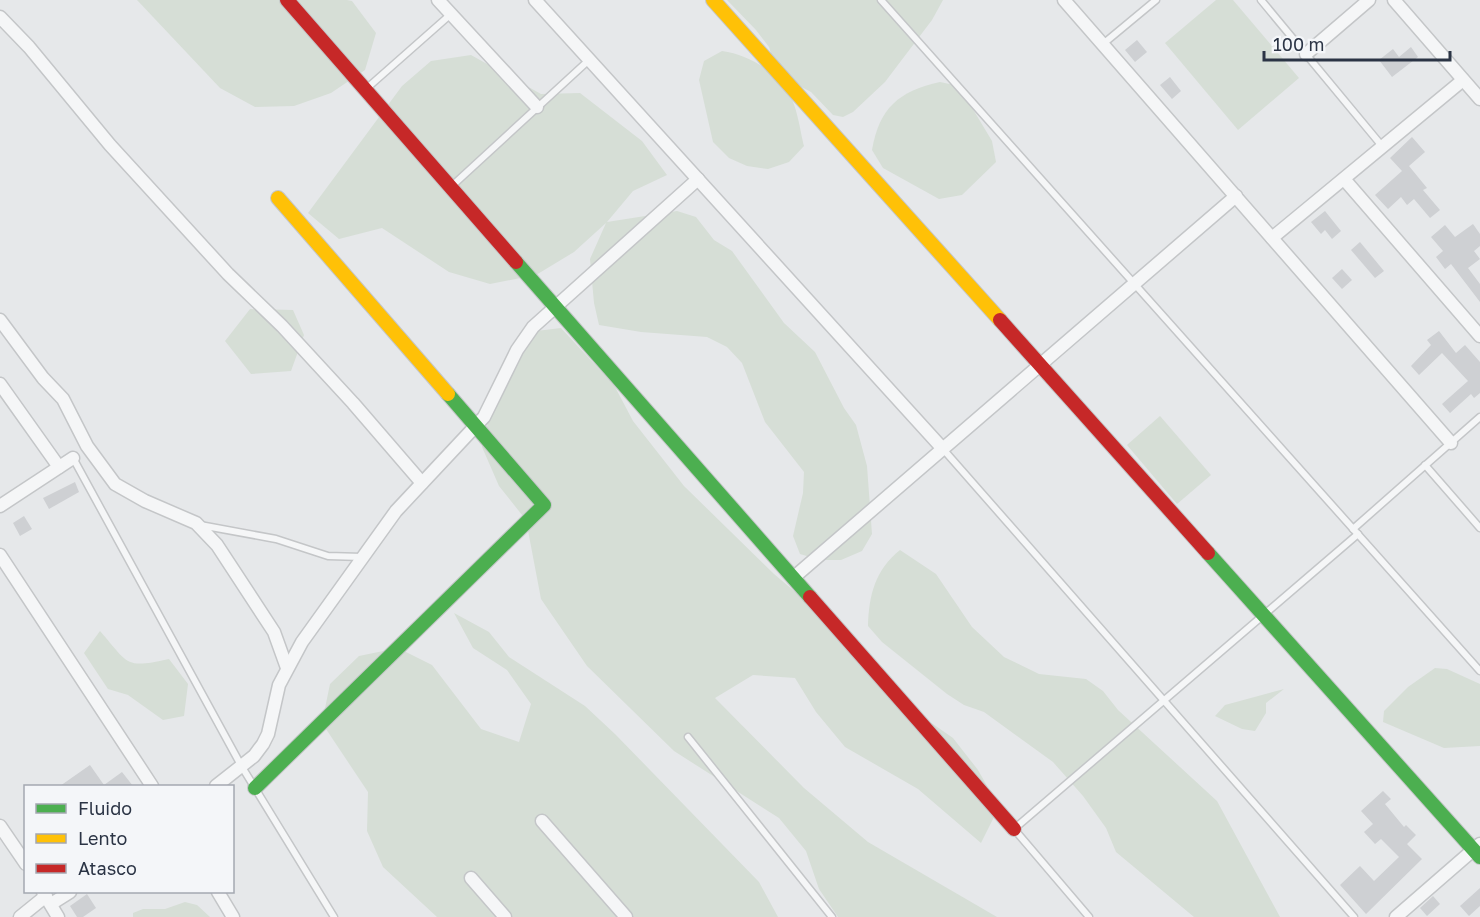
<svg xmlns="http://www.w3.org/2000/svg" width="1480" height="917" viewBox="0 0 1480 917" font-family="'Golos Text',sans-serif">
	<style>
		.green { fill: #d6ded6 }
		.building { fill: #ced0d3 }
		.lines { fill: none; stroke-linecap: round; stroke-linejoin: round }
		.lane-casing { stroke: #c4c6c8; stroke-width: 9 }
		.street-casing { stroke: #c4c6c8; stroke-width: 15 }
		.fast-casing { stroke: #c4c6c8; stroke-width: 16 }
		.slow-casing { stroke: #c4c6c8; stroke-width: 16 }
		.jam-casing { stroke: #c4c6c8; stroke-width: 16 }
		.lane { stroke: #f5f6f7; stroke-width: 6 }
		.street { stroke: #f5f6f7; stroke-width: 12 }
		.fast { stroke: #4caf50; stroke-width: 14 }
		.slow { stroke: #ffc107; stroke-width: 14 }
		.jam { stroke: #c62828; stroke-width: 14 }
	</style>
	<rect width="100%" height="100%" fill="#e6e8ea"/>
	<g class="green">
		<path d="M137,0H347L352,1L376,33L365,70L331,93L294,106L255,107L220,88Z"/>
		<path d="M727,0H943L932,20L885,82L853,112L843,117L833,115L811,92L792,82L772,57L769,47L756,30Z"/>
		<path d="M1216,0H1233L1299,78L1238,130L1165,43Z"/>
		<path d="M722,51C749,55 772,69 788,92C797,105 800,130 804,146L789,162L768,169L747,166L729,158L713,142L699,80L704,61Z"/>
		<path d="M471,55L541,94L580,93L642,141L667,175L633,191L607,222L677,211L696,217L714,240L732,251L784,323L815,352L844,408L856,425L867,466L872,534L862,551L841,560H820L800,554L793,536L803,493L804,472L765,422L742,363L727,347L707,337L641,332L599,325L594,303L590,259L606,223L574,252L536,275L490,284L449,272L382,228L339,239L308,213L402,86L431,61Z"/>
		<path d="M940,82L959,86L992,141L996,162L962,195L939,199L883,168L872,150C879,108 899,91 940,82Z"/>
		<path d="M250,309L293,310L304,335L291,371L251,374L225,341Z"/>
		<path d="M561,328L614,385L633,421L684,486L774,574L838,628L887,692L953,738L978,770L999,807L981,843L918,789L845,747L816,712L795,678L753,675L715,698L804,788L868,842L997,917H838L819,889L806,851L779,818L674,751L587,666L541,599L526,520L499,486L482,447L502,366L520,333Z"/>
		<path d="M1160,416L1211,475L1177,504L1127,445Z"/>
		<path d="M900,550L936,574L972,627L1004,657L1039,674L1086,679L1103,691L1118,710L1217,801L1280,917H1194L1116,852L1106,828L1083,796L1053,762L984,712L964,705L947,694L882,642L868,626C869,595 875,570 900,550Z"/>
		<path d="M454,613L489,632L509,657L585,706L615,734L759,882L778,917H437L383,867L367,831L368,792L322,723L330,684L359,656L398,648L432,665L481,729L519,742L531,704L507,670L473,648Z"/>
		<path d="M100,631C129,664 124,669 169,659L188,684L184,716L163,720L128,695L108,689L84,653Z"/>
		<path d="M1435,668L1447,669L1480,684V746L1444,748L1383,722L1384,711L1408,687Z"/>
		<path d="M1284,689L1266,703V713L1255,731L1242,729L1215,716L1225,705Z"/>
		<path d="M185,902L197,905L210,917H133V913L143,909H165Z"/>
	</g>
	<g class="building">
		<path d="M1137,40L1147,52L1135,62L1125,50Z"/>
		<path d="M1411,47L1418,57L1392,77L1379,60L1393,49L1399,57Z"/>
		<path d="M1170,77L1181,91L1172,99L1160,85Z"/>
		<path d="M1412,137L1425,152L1409,166L1427,188L1423,190L1440,210L1430,218L1414,199L1407,205L1401,197L1388,209L1375,195L1402,171L1390,158Z"/>
		<path d="M1325,211L1341,231L1332,239L1325,230L1321,234L1311,222Z"/>
		<path d="M1473,224L1480,234V246L1474,251L1480,259L1468,268L1480,284V302L1451,264L1445,269L1436,257L1443,251L1431,237L1445,225L1455,237Z"/>
		<path d="M1360,242L1384,271L1375,278L1351,250Z"/>
		<path d="M1342,269L1352,280L1342,289L1332,278Z"/>
		<path d="M1439,331L1456,353L1465,345L1480,362V393L1474,398L1471,394L1450,413L1442,404L1468,381L1442,353L1419,375L1411,366L1431,345L1427,340Z"/>
		<path d="M75,482L79,492L49,509L43,498Z"/>
		<path d="M24,516L32,529L20,536L13,523Z"/>
		<path d="M90,765L104,785L122,772L133,786H60Z"/>
		<path d="M1383,791L1391,799L1385,804L1404,827L1406,825L1416,835L1407,844L1422,859L1366,914L1340,885L1360,866L1374,881L1399,857L1381,839L1375,844L1364,832L1373,824L1361,811Z"/>
		<path d="M1480,888V906L1469,916L1460,906Z"/>
		<path d="M87,894L96,908L83,917H77L70,906Z"/>
		<path d="M1433,896L1440,904L1427,916L1420,908Z"/>
	</g>
	<g class="lines">
		<defs>
			<g id="lane">
				<path d="M881,0L1480,671"/>
				<path d="M1261,0L1382,146"/>
				<path d="M1103,44L1156,0"/>
				<path d="M366,89L451,14"/>
				<path d="M453,185L589,60"/>
				<path d="M943,449L1354,917"/>
				<path d="M73,458L242,767L334,917"/>
				<path d="M1425,465L1480,528"/>
				<path d="M200,525L276,539L328,556L362,557"/>
				<path d="M1353,529L1480,417"/>
				<path d="M688,737L832,917"/>
				<path d="M1089,917L1014,829L1358,534"/>
			</g>
			<g id="street">
				<path d="M438,0L537,107"/>
				<path d="M535,0L943,449"/>
				<path d="M1064,0L1451,443"/>
				<path d="M1394,0L1480,99"/>
				<path d="M0,17L29,47L110,145L228,274L282,326L353,403L422,483"/>
				<path d="M1306,54L1369,0"/>
				<path d="M1344,179L1480,336"/>
				<path d="M1272,238L1463,80"/>
				<path d="M0,320L43,378L63,399L87,446L115,484L145,501L196,523L217,545L274,632L287,668"/>
				<path d="M0,384L59,467"/>
				<path d="M0,506L73,458"/>
				<path d="M0,555L152,786"/>
				<path d="M793,578L1236,196"/>
				<path d="M216,786L254,756L263,744L268,734L279,685L302,642L396,511L484,417L517,350L533,327L698,179"/>
				<path d="M542,821L626,917"/>
				<path d="M0,826L26,864"/>
				<path d="M471,878L505,917"/>
				<path d="M43,892L58,917"/>
				<path d="M218,892L233,917"/>
				<path d="M51,904L70,892"/>
				<path d="M20,917L46,896"/>
				<path d="M1396,917L1480,844"/>
			</g>
			<g id="fast">
				<path d="M516,262L810,597"/>
				<path d="M1208,553L1480,857"/>
				<path d="M255,788L544,505L448,394"/>
			</g>
			<g id="slow">
				<path d="M713,0L1000,320"/>
				<path d="M278,198L448,394"/>
			</g>
			<g id="jam">
				<path d="M287,0L516,262"/>
				<path d="M1000,320L1208,553"/>
				<path d="M810,597L1014,829"/>
			</g>
		</defs>
		<use href="#lane" class="lane-casing"/>
		<use href="#street" class="street-casing"/>
		<use href="#fast" class="fast-casing"/>
		<use href="#slow" class="slow-casing"/>
		<use href="#jam" class="jam-casing"/>
		<use href="#lane" class="lane"/>
		<use href="#street" class="street"/>
		<use href="#fast" class="fast"/>
		<use href="#slow" class="slow"/>
		<use href="#jam" class="jam"/>
	</g>
	<rect x="24" y="785" width="210" height="108" fill="#f4f6f9" stroke="#a4a8b1" stroke-width="1.5"/>
	<rect x="36" y="804" width="30" height="9" fill="#4caf50" stroke="#a4a8b1" stroke-width="1.5"/>
	<text x="78" y="815" font-size="18" fill="#2b3445">Fluido</text>
	<rect x="36" y="834" width="30" height="9" fill="#ffc107" stroke="#a4a8b1" stroke-width="1.5"/>
	<text x="78" y="845" font-size="18" fill="#2b3445">Lento</text>
	<rect x="36" y="864" width="30" height="9" fill="#c62828" stroke="#a4a8b1" stroke-width="1.5"/>
	<text x="78" y="875" font-size="18" fill="#2b3445">Atasco</text>
	<path d="M1264 51v9h186v-9" fill="none" stroke="#2b3445" stroke-width="3"/>
	<text x="1273" y="51" font-size="18" fill="#2b3445" stroke="#f4f6f9" stroke-width="4.5" paint-order="stroke">100 m</text>
</svg>
